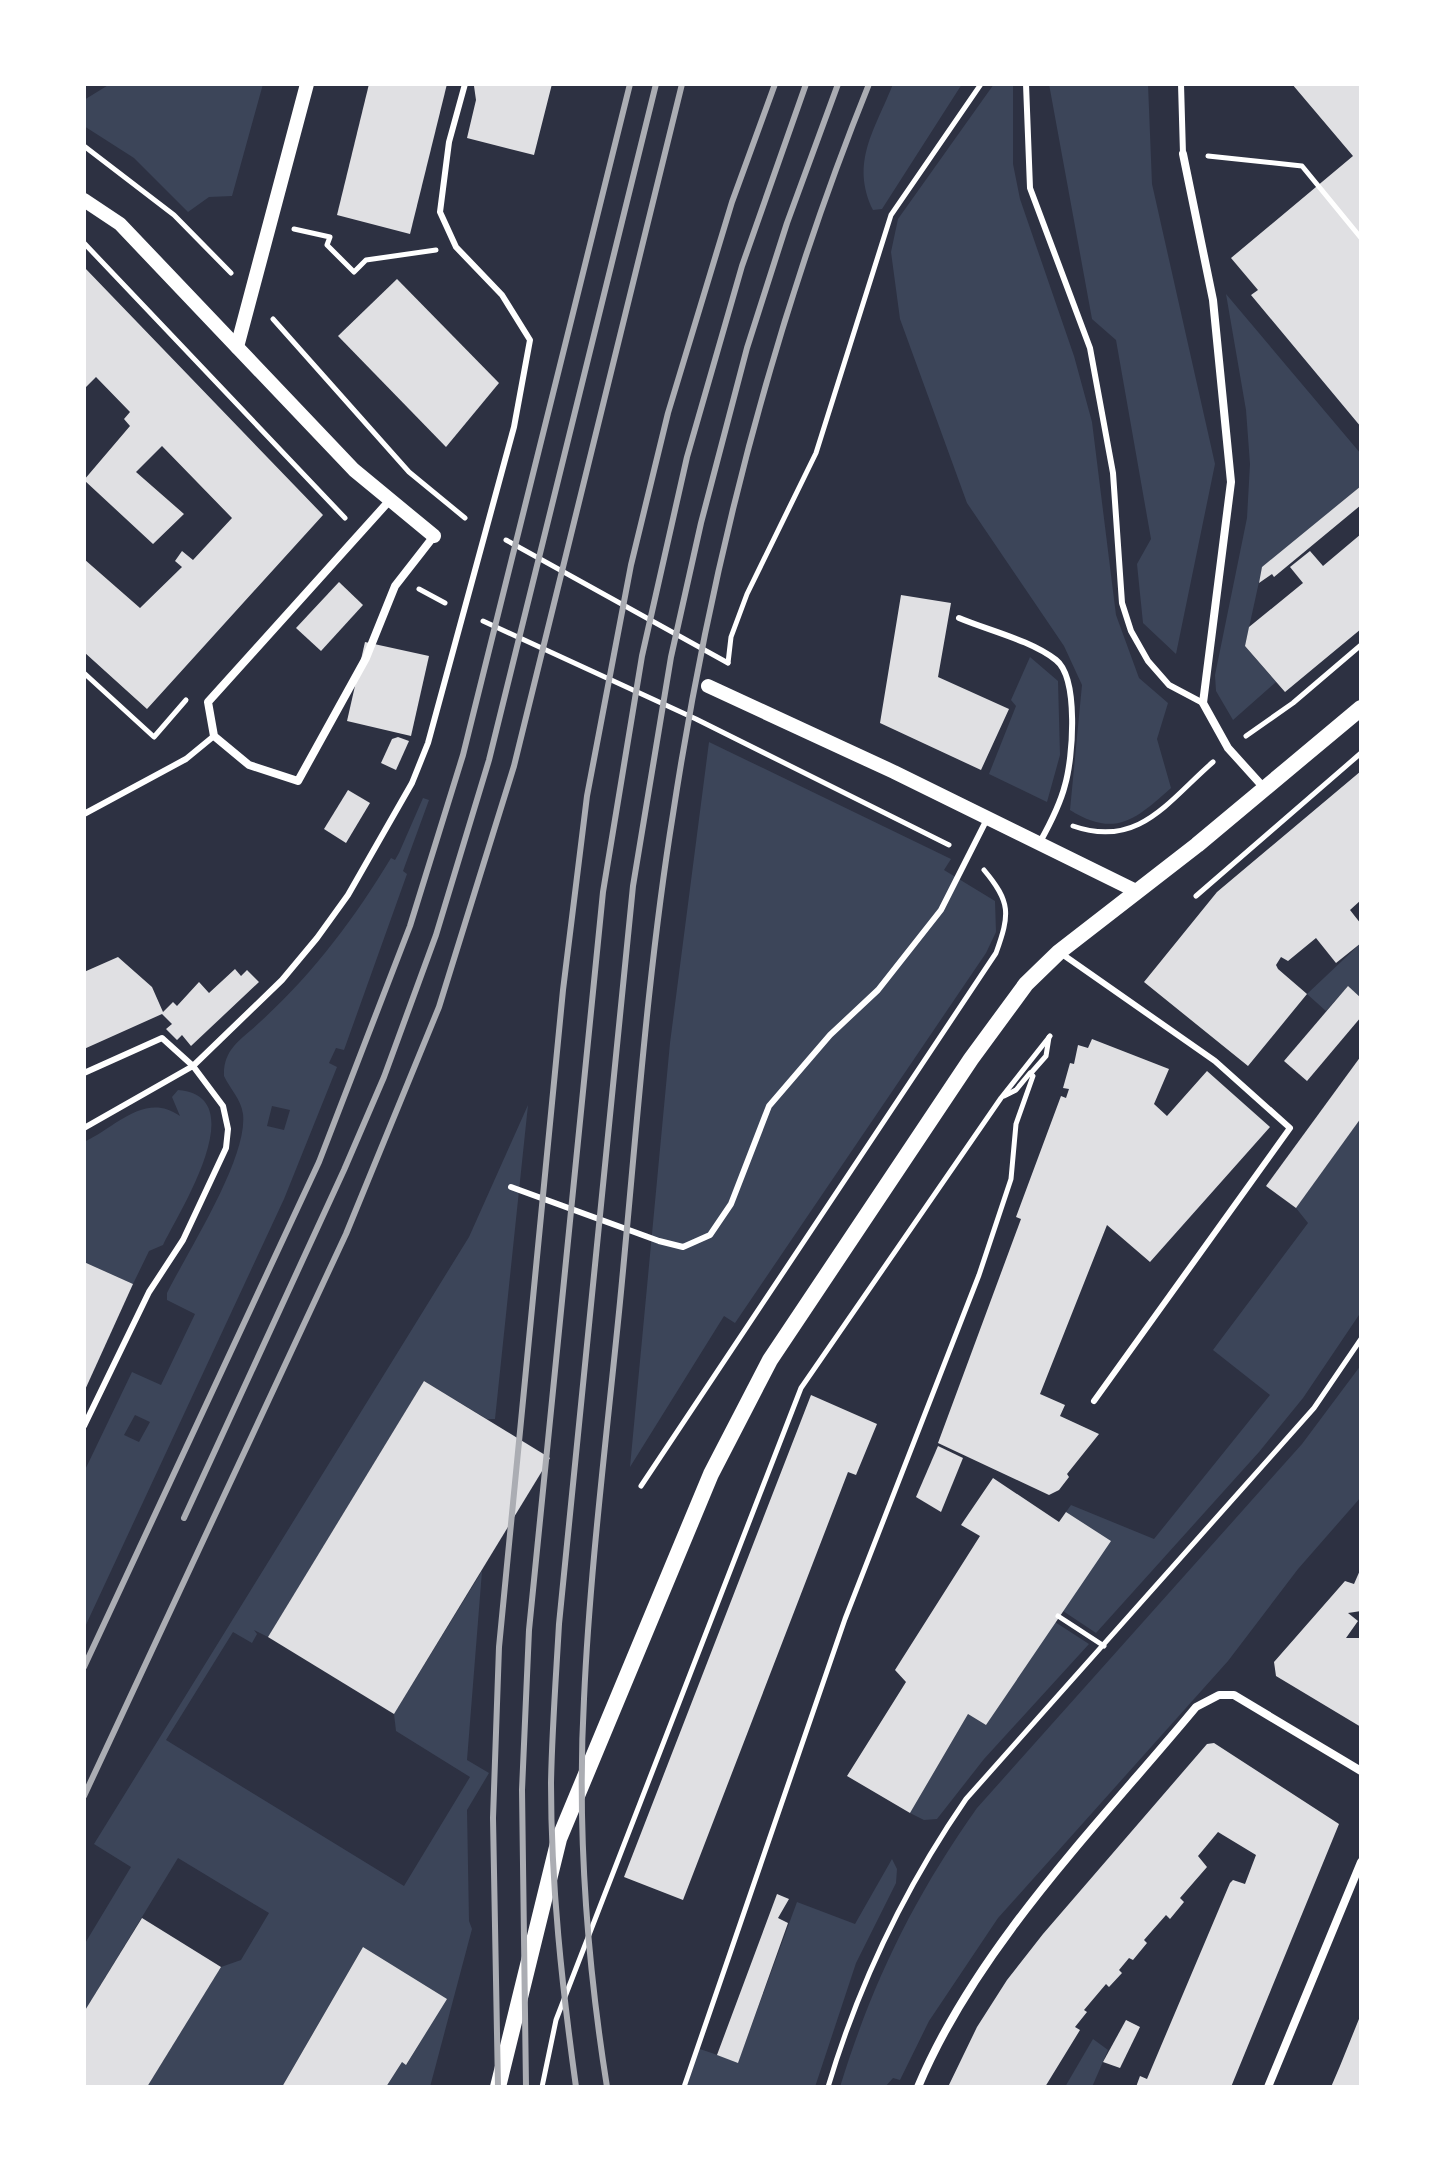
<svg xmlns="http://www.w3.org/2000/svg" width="1445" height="2171" viewBox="0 0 1445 2171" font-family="'DejaVu Sans',sans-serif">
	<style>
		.green { fill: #3c4559; fill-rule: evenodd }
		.building { fill: #e0e0e3 }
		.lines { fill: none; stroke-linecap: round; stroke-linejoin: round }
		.path { stroke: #fff; stroke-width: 5 }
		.service { stroke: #fff; stroke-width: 6 }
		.minor { stroke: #fff; stroke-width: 8 }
		.tertiary { stroke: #fff; stroke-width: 14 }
		.secondary { stroke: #fff; stroke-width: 16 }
		.rail { stroke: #abadb3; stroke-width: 6 }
	</style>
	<rect width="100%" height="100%" fill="#2d3142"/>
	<g class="green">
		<path d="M110,84H263L232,196L209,197L188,212L134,158L84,126V100Z"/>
		<path d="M893,84H962L882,209L873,210C850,162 875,130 893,84Z"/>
		<path d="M994,84H1013V164L1020,199L1074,356L1092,422L1116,615L1139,678L1168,703L1157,739L1171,788C1137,818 1116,839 1070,810L1082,685L1064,646L967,503L900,319L891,252L898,219Z"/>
		<path d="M1049,84H1148L1152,184L1215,464L1176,654L1143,623L1137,564L1151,539L1116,340L1092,319Z"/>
		<path d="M1226,294L1361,454V486L1262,568L1245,646L1276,682L1233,720L1216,691L1215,675L1247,518L1250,464L1246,410Z"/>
		<path d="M1030,657L1058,681L1060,755L1047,802L989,774L1016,706L1011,700Z"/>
		<path d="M709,742L951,859L944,870L995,901L996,932L986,953L735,1323L724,1316L630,1467L670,1043Z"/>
		<path d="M423,798L429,800L403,871L407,874L344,1050L336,1048L329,1063L337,1067L284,1199L84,1629V1472L132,1372L161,1385L195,1314L167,1300V1293C188,1251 248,1158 243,1114C241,1099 230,1089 224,1076C223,1048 242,1039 260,1022C313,974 354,919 391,858L395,860L399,853ZM272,1106L290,1110L284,1130L267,1126ZM135,1415L150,1422L139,1442L124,1435Z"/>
		<path d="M1361,943V998L1348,986L1326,1011L1307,994Z"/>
		<path d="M178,1090C254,1096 179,1212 163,1245L149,1251L133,1284L84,1262V1142C116,1127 145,1091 180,1116L172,1097Z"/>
		<path d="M528,1105L495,1419H487L424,1381L268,1637L254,1630L257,1634L252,1643L233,1632L166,1740L404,1886L470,1777L396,1731L394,1714L482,1571L467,1760L489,1773L467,1810L469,1921L472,1929L430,2087H386L402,2062L407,2064L446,1999L363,1947L282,2087H147L221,1967L241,1960L269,1913L178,1858L84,2012V1945L131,1867L94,1844L469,1237Z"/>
		<path d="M1361,1118V1312L1303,1398L1259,1452L1096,1633L1063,1611L1110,1541L1066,1512L1071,1505L1154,1539L1270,1395L1213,1350L1308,1223L1296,1208Z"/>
		<path d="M1361,1365V1497L1298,1569L1228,1661L998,1918L929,2021L900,2080L893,2078L885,2087H840C872,1983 914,1897 977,1808L1302,1444Z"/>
		<path d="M1055,1622L1089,1644L984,1759L937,1819L924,1820L910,1813L968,1714L986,1725Z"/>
		<path d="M892,1859L897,1869L896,1883L856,1963L815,2087H681L697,2048L738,2062L797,1902L855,1924Z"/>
		<path d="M1093,2039L1108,2050L1092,2087H1065Z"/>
	</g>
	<g class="building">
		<path d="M369,84H447L410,234L337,215Z"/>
		<path d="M479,84H552L534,155L467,138L476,100L474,86Z"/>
		<path d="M1292,84H1361V427L1251,295L1258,290L1231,258L1353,156Z"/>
		<path d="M84,267L323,515L147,709L84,652V559L140,608L182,567L175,561L182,551L193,560L232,518L162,446L136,472L184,514L153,544L84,480L130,426L124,419L130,412L96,377L84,389Z"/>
		<path d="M397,279L499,383L446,447L338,336Z"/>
		<path d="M1361,486V505L1274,577L1272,574L1259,583L1262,567Z"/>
		<path d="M1361,534V629L1285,692L1245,646L1249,627L1303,583L1290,567L1310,551L1323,566Z"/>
		<path d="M339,582L363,605L321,651L296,628Z"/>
		<path d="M901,595L951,603L938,677L1009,709L981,770L880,723Z"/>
		<path d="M365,642L429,656L411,736L347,721Z"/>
		<path d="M398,737L409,741L396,770L381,763L392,739Z"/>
		<path d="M1361,771V900L1350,910L1361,924V943L1336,963L1316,938L1288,961L1281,957L1276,965L1278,969L1307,994L1248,1066L1144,982L1217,892Z"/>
		<path d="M348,790L370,803L346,843L324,829Z"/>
		<path d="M118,957L152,987L163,1012L173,1002L177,1006L199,982L209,993L235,969L241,976L247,970L259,982L191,1046L182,1035L177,1040L166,1029L172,1024L162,1014L84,1049V972Z"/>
		<path d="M1348,986L1361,998V1017L1307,1081L1284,1061Z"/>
		<path d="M1092,1039L1169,1069L1154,1104L1167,1116L1207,1071L1270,1127L1150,1262L1107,1225L1040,1394L1065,1405L1060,1416L1099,1434L1067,1474L1069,1477L1059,1490L1049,1495L938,1443L1021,1219L1016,1217L1061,1096L1066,1098L1069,1089L1063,1088L1070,1063L1074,1064L1078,1045L1088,1048Z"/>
		<path d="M1361,1056V1118L1296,1208L1266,1186Z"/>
		<path d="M84,1262L133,1284L84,1392Z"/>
		<path d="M424,1381L550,1458L394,1714L268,1637Z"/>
		<path d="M811,1395L877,1424L856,1475L848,1472L683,1900L624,1877Z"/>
		<path d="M938,1446L963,1458L941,1512L916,1497Z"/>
		<path d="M993,1478L1059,1522L1066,1512L1111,1541L986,1725L968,1714L910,1813L847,1776L906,1682L895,1670L980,1536L961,1525Z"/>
		<path d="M1361,1568V1611L1348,1613L1358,1621L1346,1638H1361V1727L1276,1676L1274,1662L1345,1581L1354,1584Z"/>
		<path d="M1214,1743L1339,1824L1231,2087H1136L1140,2076L1147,2079L1230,1883L1233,1880L1245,1884L1256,1855L1218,1832L1198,1856L1207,1867L1180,1898L1184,1902L1170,1919L1166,1915L1144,1940L1147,1943L1133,1960L1129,1958L1119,1970L1122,1973L1109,1987L1106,1984L1084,2010L1087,2012L1075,2027L1080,2030L1045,2087H948L977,2027L1007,1980L1043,1934L1207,1744Z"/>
		<path d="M777,1894L789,1899L778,1918L788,1923L738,2063L717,2055Z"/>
		<path d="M142,1918L221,1967L147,2087H84V2012Z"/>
		<path d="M363,1947L447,1999L406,2065L402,2062L386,2087H282Z"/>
		<path d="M1361,2014V2087H1331L1340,2066Z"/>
		<path d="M1126,2020L1140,2027L1120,2068L1103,2062Z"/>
	</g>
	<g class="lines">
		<g class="path">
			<path d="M84,146L174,215L231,273"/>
			<path d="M1208,156L1302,166L1361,238"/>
			<path d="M294,229L330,237L327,245L354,272L366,260L436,250"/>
			<path d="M84,243L345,518"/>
			<path d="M273,319L409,472L465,518"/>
			<path d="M506,540L728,663"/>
			<path d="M419,589L445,603"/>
			<path d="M483,621L696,719L949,845"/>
			<path d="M728,663L731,637L747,594L816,453L891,215L981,84"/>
			<path d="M84,673L154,737L186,700"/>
			<path d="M1246,736L1293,703L1361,645"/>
			<path d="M1073,826C1139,849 1168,801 1213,762"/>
			<path d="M1196,896L1361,753"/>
			<path d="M1031,1073L1046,1056L1049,1037"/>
			<path d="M641,1486L996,953C1010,914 1011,902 984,870"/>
			<path d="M1058,1616L1104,1646"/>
			<path d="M542,2087L556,2020L801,1388L1001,1098L1050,1036"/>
			<path d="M684,2087L845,1619L979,1275L1011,1179L1016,1124L1033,1076L1030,1073L1016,1090L1004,1096"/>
			<path d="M828,2087C859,1983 904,1889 966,1799L1314,1408L1361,1339"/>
		</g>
		<g class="service">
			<path d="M1026,84L1030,188L1090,348L1113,473L1122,603L1131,631L1148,661L1169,685L1203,703"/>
			<path d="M1181,84L1183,154"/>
			<path d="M959,618C990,631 1030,640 1056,660C1079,678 1073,758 1065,785C1060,805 1050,824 1040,842"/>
			<path d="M84,814L186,759L214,736"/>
			<path d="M1062,954L1215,1061L1290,1128L1094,1401"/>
			<path d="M84,1073L162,1038L193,1066L282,980L317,938L348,895L412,783L428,743L514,427L530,340L502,295L456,247L440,212L449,142L465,84"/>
			<path d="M84,1128L193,1066L223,1106L228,1129L226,1148L183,1240L149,1292L84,1426"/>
			<path d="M511,1187L659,1241L683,1247L710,1235L731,1204L769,1106L830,1035L878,990L941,910L987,819"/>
		</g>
		<g class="minor">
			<path d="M1183,154L1213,300L1231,482L1203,703L1228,748L1265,789"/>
			<path d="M390,500L208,702L214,736L249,765L298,781L366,658L395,586L434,536"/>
			<path d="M918,2087C977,1946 1099,1824 1196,1707L1219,1695H1234L1361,1771"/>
			<path d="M1268,2087L1361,1862"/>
		</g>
		<g class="tertiary">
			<path d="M84,200L120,224L354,470L434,536"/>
			<path d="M237,347L307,84"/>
			<path d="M708,686L894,772L1136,891"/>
		</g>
		<path class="secondary" d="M498,2087L559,1839L711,1474L770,1360L971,1059L1026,984L1059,952L1197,845L1361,708"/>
		<g class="rail">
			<path d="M184,1518L344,1170L384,1077L436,935L489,760L656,84"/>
			<path d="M84,1667L319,1162L410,926L463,755L630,84"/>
			<path d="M84,1796L346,1234L439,1007L514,766L682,84"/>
			<path d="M498,2087L493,1818L499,1647L563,990L587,796L631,565L668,413L732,202L775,84"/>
			<path d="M526,2087L522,1790L529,1630L603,892L642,656L687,457L742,266L806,84"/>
			<path d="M576,2087C562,1986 551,1885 551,1783C552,1730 556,1677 559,1624L633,886L671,657L701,523L747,348L787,223L838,84"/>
			<path d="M607,2087C587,1961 577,1827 584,1699C590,1567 607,1434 620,1302C636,1139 647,975 673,814C711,565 775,317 869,84"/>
		</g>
	</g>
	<rect width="1445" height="2171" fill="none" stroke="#ffffff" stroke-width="172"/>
</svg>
